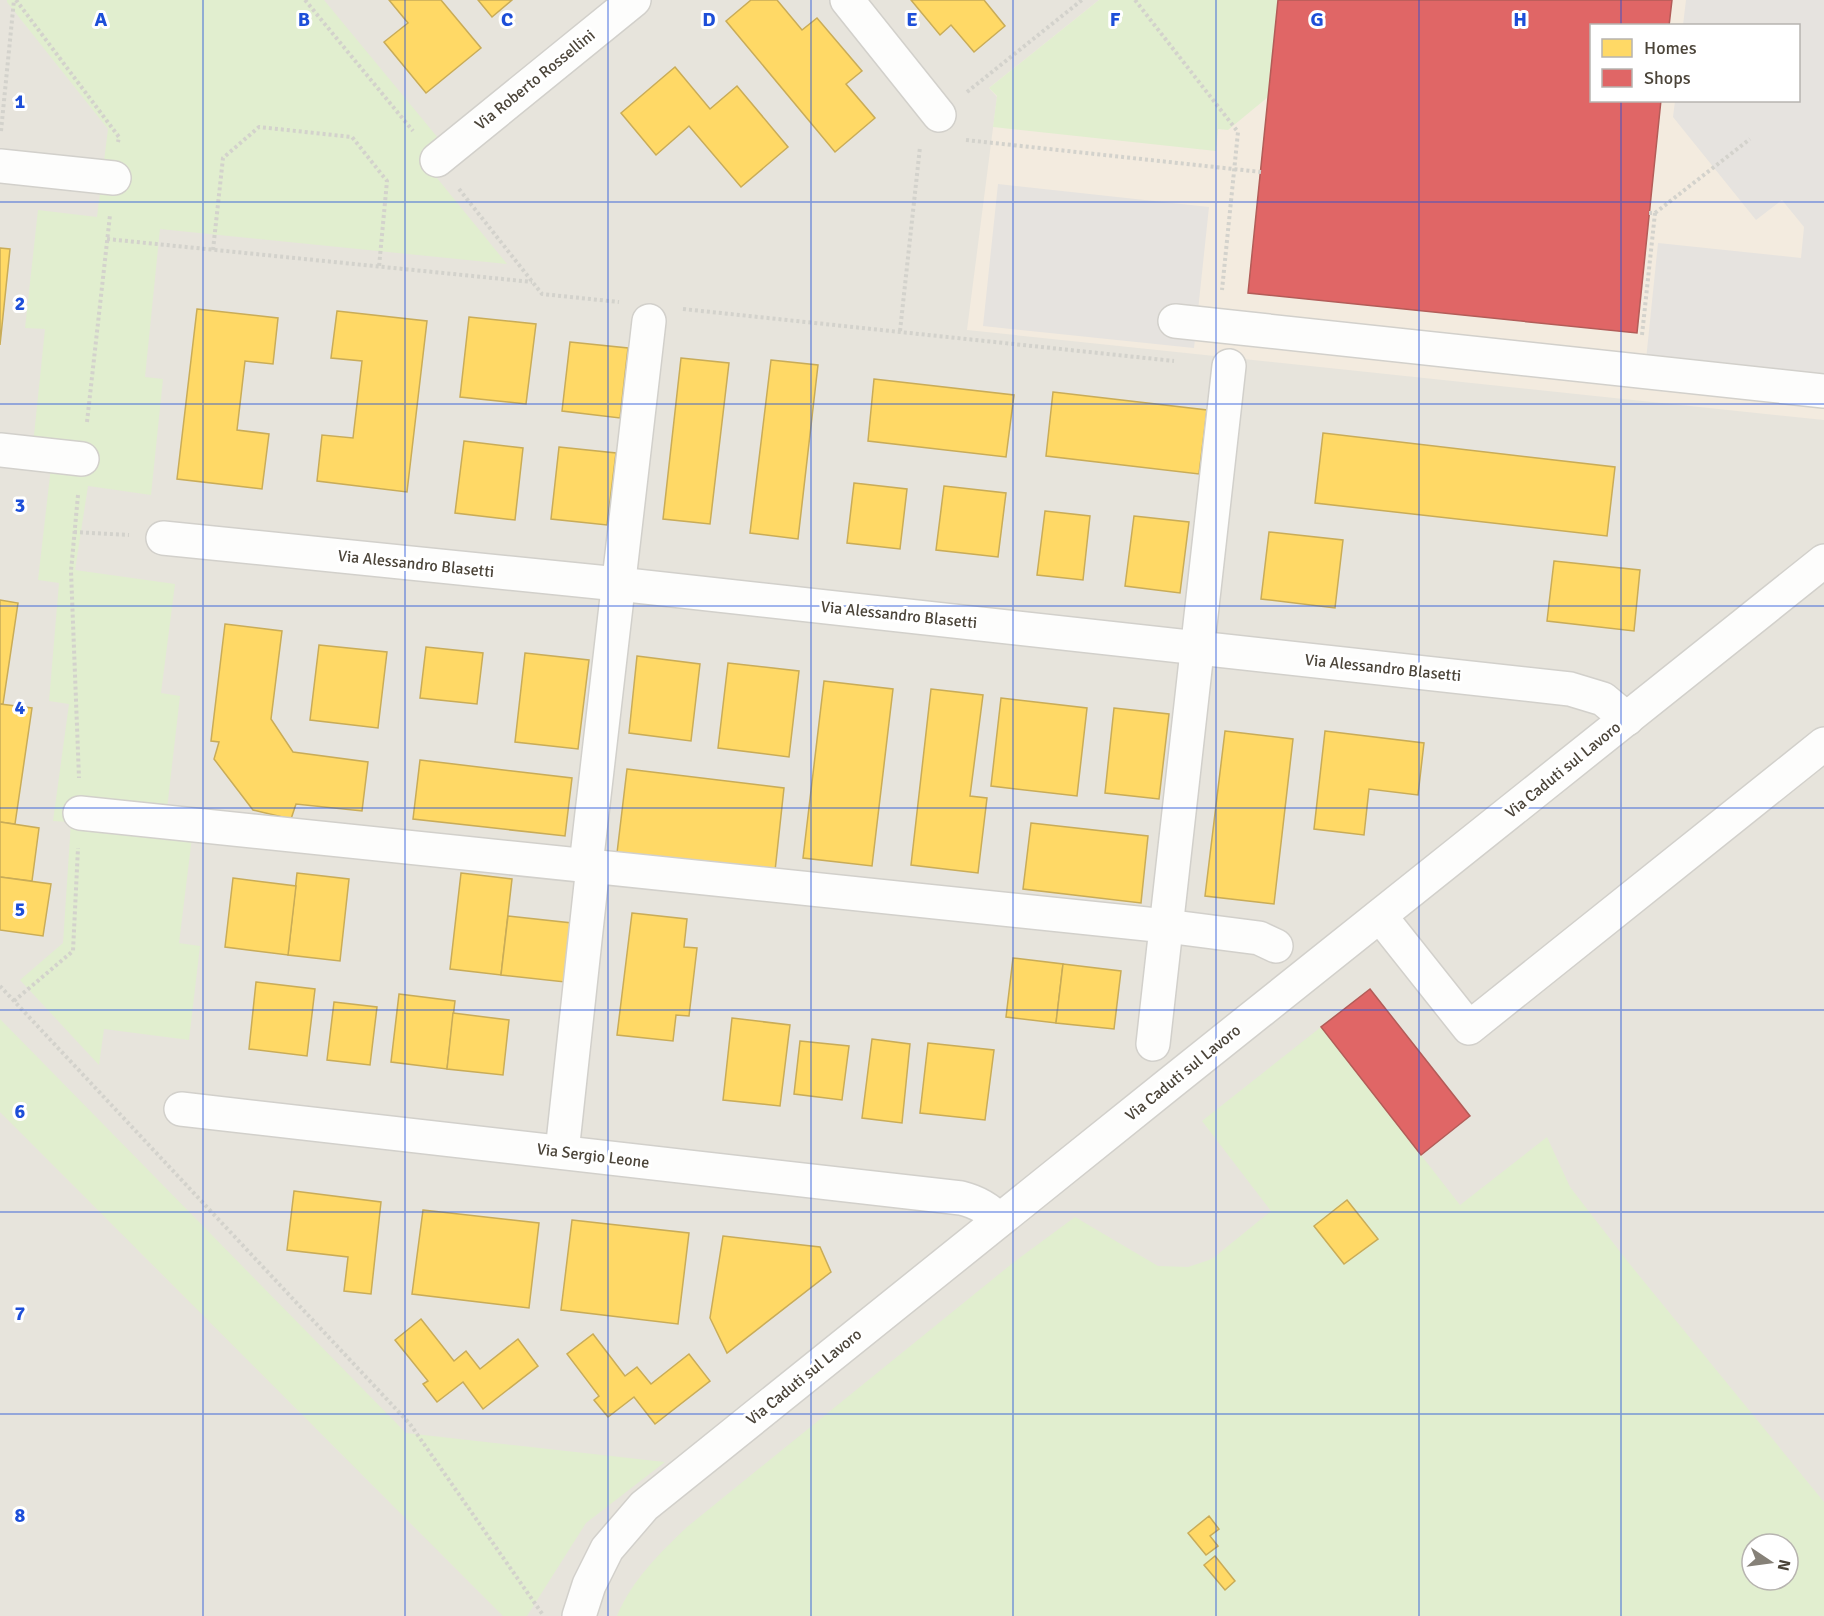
<svg xmlns="http://www.w3.org/2000/svg" width="1824" height="1616" viewBox="0 0 1824 1616" font-family="Signika,sans-serif">
	<style>
		.residential { fill: #e7e4dc; fill-rule: evenodd }
		.commercial { fill: #f3ebdf; fill-rule: evenodd }
		.green { fill: #e1eecf; fill-rule: evenodd }
		.parking { fill: #e6e3df }
		.homes { fill: #ffd966; stroke: #c9ac58; stroke-width: 1.5 }
		.shops { fill: #e06666; stroke: #b35c58; stroke-width: 1.5 }
		.lines { fill: none; stroke-linecap: round; stroke-linejoin: round }
		.minor-casing { stroke: #d2d0cb; stroke-width: 36 }
		.path { stroke: #d3d2cc; stroke-width: 4; stroke-dasharray: 3 3; stroke-linecap: butt }
		.minor { stroke: #fdfdfc; stroke-width: 33 }
		.grid { fill: none; stroke: #1d4ed8; stroke-width: 1.5; stroke-opacity: 0.55 }
		.labels { text-anchor: middle; dominant-baseline: central; stroke-width: 6; stroke-linejoin: round; paint-order: stroke }
		.street-label { font-size: 16px; fill: #4b4439; stroke: #fff }
		.grid-label { font-size: 20px; text-anchor: middle; font-weight: bold; fill: #1d4ed8; stroke: #fff; stroke-width: 6; stroke-linejoin: round; paint-order: stroke }
	</style>
	<rect width="100%" height="100%" fill="#f4f2ee"/>
	<path class="residential" d="M0,0H1824V1616H0ZM1592,26H1798V100H1592ZM1752,1544H1788V1580H1752Z"/>
	<path class="commercial" d="M1099,0H1824V420L967,330L997,97L989,88ZM1592,26H1798V100H1592Z"/>
	<g class="green">
		<path d="M7,0H324L448,150L428,167L507,264L160,229L145,377L163,379L151,495L88,486L75,570L175,584L161,693L180,696L167,809L195,813L179,943L200,946L189,1040L104,1029L99,1065L20,980L63,943L71,822L53,821L69,704L49,701L59,583L38,580L51,467L31,464L45,329L25,328L38,210L97,217L108,129L7,2Z"/>
		<path d="M1099,0H1278L1268,97L1228,130L1218,129L1216,151L993,127L997,96L989,88Z"/>
		<path d="M0,1019L406,1433L665,1462L586,1523L527,1616H503L0,1112Z"/>
		<path d="M1321,1027L1460,1205L1547,1137L1570,1187L1628,1262L1824,1502V1616H617C632,1580 659,1554 687,1527L1014,1262L1075,1217L1158,1266L1188,1267L1212,1259L1271,1211L1202,1121ZM1752,1544H1788V1580H1752Z"/>
	</g>
	<g class="parking">
		<path d="M1686,0H1824V378L1646,360L1658,243L1801,258L1804,227L1782,200L1756,220L1673,117L1675,101L1798,100V26L1683,25Z"/>
		<path d="M998,184L1209,207L1194,348L983,326Z"/>
	</g>
	<g class="homes">
		<path d="M389,0H441L481,48L426,93L384,42L408,23Z"/>
		<path d="M478,0H512L492,17Z"/>
		<path d="M751,0H777L802,30L817,18L862,71L846,84L875,118L835,152L726,21Z"/>
		<path d="M911,0H984L1005,26L974,52L951,25L940,35Z"/>
		<path d="M675,67L710,109L737,86L788,147L741,187L689,126L656,155L621,113Z"/>
		<path d="M0,248L10,249L0,345Z"/>
		<path d="M197,309L278,318L273,364L245,361L237,430L269,434L262,489L177,479Z"/>
		<path d="M337,311L427,321L407,492L317,481L322,435L353,438L362,361L331,358Z"/>
		<path d="M469,317L536,324L526,404L460,397Z"/>
		<path d="M570,342L628,348L620,418L562,411Z"/>
		<path d="M681,358L729,363L710,524L663,519Z"/>
		<path d="M771,360L818,365L798,539L750,533Z"/>
		<path d="M874,379L1014,395L1006,457L868,441Z"/>
		<path d="M1053,392L1207,410L1199,474L1046,456Z"/>
		<path d="M1323,433L1615,467L1607,536L1315,503Z"/>
		<path d="M464,441L523,448L515,520L455,513Z"/>
		<path d="M559,447L616,453L607,525L551,519Z"/>
		<path d="M854,483L907,489L900,549L847,543Z"/>
		<path d="M944,486L1006,493L998,557L936,550Z"/>
		<path d="M1045,511L1090,516L1083,580L1037,575Z"/>
		<path d="M1134,516L1189,522L1180,593L1125,586Z"/>
		<path d="M1269,532L1343,540L1335,608L1261,599Z"/>
		<path d="M1554,561L1640,570L1634,631L1547,621Z"/>
		<path d="M0,600L18,603L3,704H0Z"/>
		<path d="M225,624L282,631L271,719L293,752L368,762L362,811L296,804L291,819L253,810L214,759L219,742L211,741Z"/>
		<path d="M319,645L387,652L378,728L310,720Z"/>
		<path d="M426,647L483,653L477,704L420,698Z"/>
		<path d="M525,653L589,660L578,749L515,742Z"/>
		<path d="M637,656L700,664L691,741L629,733Z"/>
		<path d="M728,663L799,671L789,757L718,748Z"/>
		<path d="M824,681L893,689L872,866L803,858Z"/>
		<path d="M931,689L983,695L970,796L987,798L978,873L911,865Z"/>
		<path d="M1001,698L1087,708L1077,796L991,786Z"/>
		<path d="M0,704L32,708L15,824L0,822Z"/>
		<path d="M1114,708L1169,714L1159,799L1105,793Z"/>
		<path d="M1225,731L1293,739L1274,904L1205,896Z"/>
		<path d="M1325,731L1424,743L1418,795L1369,789L1364,835L1314,829Z"/>
		<path d="M420,760L572,778L565,836L413,819Z"/>
		<path d="M627,769L784,788L775,871L617,853Z"/>
		<path d="M0,822L39,828L32,881L0,877Z"/>
		<path d="M1031,823L1148,836L1141,903L1023,889Z"/>
		<path d="M297,873L349,879L340,961L288,955Z"/>
		<path d="M461,873L512,879L501,975L450,969Z"/>
		<path d="M0,877L51,884L43,936L0,930Z"/>
		<path d="M233,878L296,886L288,955L225,947Z"/>
		<path d="M632,913L687,919L684,947L697,948L689,1016L676,1015L673,1041L617,1035Z"/>
		<path d="M508,916L572,923L565,982L501,975Z"/>
		<path d="M1013,958L1063,964L1056,1023L1006,1017Z"/>
		<path d="M1063,964L1121,971L1114,1029L1056,1023Z"/>
		<path d="M256,982L315,989L307,1056L249,1049Z"/>
		<path d="M399,994L455,1001L447,1069L391,1062Z"/>
		<path d="M334,1002L377,1007L370,1065L327,1060Z"/>
		<path d="M453,1013L509,1020L503,1075L447,1069Z"/>
		<path d="M732,1018L790,1025L780,1106L723,1100Z"/>
		<path d="M872,1039L910,1044L902,1123L862,1118Z"/>
		<path d="M800,1041L849,1046L842,1100L794,1094Z"/>
		<path d="M928,1043L994,1050L985,1120L920,1113Z"/>
		<path d="M294,1191L381,1202L371,1294L344,1291L348,1257L287,1250Z"/>
		<path d="M1347,1200L1378,1239L1344,1264L1314,1226Z"/>
		<path d="M423,1210L539,1223L529,1308L412,1294Z"/>
		<path d="M572,1220L689,1233L678,1324L561,1310Z"/>
		<path d="M723,1236L820,1247L831,1272L727,1353L710,1318Z"/>
		<path d="M421,1319L454,1361L466,1351L480,1369L518,1339L538,1366L483,1409L463,1382L437,1402L423,1384L428,1381L395,1340Z"/>
		<path d="M593,1334L625,1376L637,1367L651,1384L689,1354L710,1381L655,1424L634,1397L608,1417L594,1400L599,1396L567,1354Z"/>
		<path d="M1209,1516L1219,1529L1210,1536L1218,1546L1206,1555L1188,1533Z"/>
		<path d="M1215,1556L1235,1581L1225,1590L1204,1565Z"/>
	</g>
	<g class="shops">
		<path d="M1278,0H1672L1669,26H1592V100H1661L1637,333L1248,293Z"/>
		<path d="M1370,989L1470,1116L1421,1155L1321,1027Z"/>
	</g>
	<g class="lines">
		<defs>
			<g id="minor">
				<path d="M847,0L939,115"/>
				<path d="M437,160L634,0"/>
				<path d="M0,166L114,178"/>
				<path d="M1175,321L1824,391"/>
				<path d="M0,450L82,459"/>
				<path d="M163,538L618,584L1570,689L1603,699L1627,719"/>
				<path d="M80,813L1166,926L1259,938L1276,946"/>
				<path d="M586,865L649,321"/>
				<path d="M1380,916L1469,1028L1824,744"/>
				<path d="M1153,1044L1229,366"/>
				<path d="M181,1109L961,1198C977,1202 988,1208 999,1220"/>
				<path d="M562,1152L593,866"/>
				<path d="M579,1616L589,1585L607,1549L644,1506L1169,1084L1824,561"/>
			</g>
		</defs>
		<use href="#minor" class="minor-casing"/>
		<g class="path">
			<path d="M16,0L119,137L118,142"/>
			<path d="M305,0L413,131"/>
			<path d="M1135,0L1238,132L1222,290"/>
			<path d="M967,92L1082,0"/>
			<path d="M1,131L14,0"/>
			<path d="M966,140L1261,172"/>
			<path d="M459,189L542,294L619,302"/>
			<path d="M1649,213H1655L1750,139"/>
			<path d="M107,239L532,282"/>
			<path d="M213,250L223,158L259,127L352,137L387,181L379,267"/>
			<path d="M683,309L1174,361"/>
			<path d="M900,331L920,147"/>
			<path d="M1642,335L1655,213"/>
			<path d="M87,422L110,215"/>
			<path d="M78,495L71,571L79,778"/>
			<path d="M74,532L129,535"/>
			<path d="M0,986L410,1424L543,1615"/>
			<path d="M14,1001L73,951L78,848"/>
		</g>
		<use href="#minor" class="minor"/>
	</g>
	<path class="grid" d="M203,0V1616M405,0V1616M608,0V1616M811,0V1616M1013,0V1616M1216,0V1616M1419,0V1616M1621,0V26M1621,100V1616M0,202H1824M0,404H1824M0,606H1824M0,808H1824M0,1010H1824M0,1212H1824M0,1414H1824"/>
	<g class="labels">
		<g class="street-label">
			<text transform="translate(535 80) rotate(-39)">Via Roberto Rossellini</text>
			<text transform="translate(416 564) rotate(6)">Via Alessandro Blasetti</text>
			<text transform="translate(899 615) rotate(6)">Via Alessandro Blasetti</text>
			<text transform="translate(1383 668) rotate(6)">Via Alessandro Blasetti</text>
			<text transform="translate(1563 770) rotate(-39)">Via Caduti sul Lavoro</text>
			<text transform="translate(1183 1073) rotate(-39)">Via Caduti sul Lavoro</text>
			<text transform="translate(593 1156) rotate(7)">Via Sergio Leone</text>
			<text transform="translate(804 1377) rotate(-39)">Via Caduti sul Lavoro</text>
		</g>
	</g>
	<g class="grid-label">
		<text x="101" y="26">A</text>
		<text x="304" y="26">B</text>
		<text x="507" y="26">C</text>
		<text x="709" y="26">D</text>
		<text x="912" y="26">E</text>
		<text x="1115" y="26">F</text>
		<text x="1317" y="26">G</text>
		<text x="1520" y="26">H</text>
		<text x="20" y="108">1</text>
		<text x="20" y="310">2</text>
		<text x="20" y="512">3</text>
		<text x="20" y="714">4</text>
		<text x="20" y="916">5</text>
		<text x="20" y="1118">6</text>
		<text x="20" y="1320">7</text>
		<text x="20" y="1522">8</text>
	</g>
	<rect x="1590" y="24" width="210" height="78" fill="#ffffff" stroke="#b7b4b0" stroke-width="1.5"/>
	<rect x="1602" y="39" width="30" height="18" fill="#ffd966" stroke="#b7b4b0" stroke-width="1.5"/>
	<text x="1644" y="54" font-size="18" fill="#4b4439">Homes</text>
	<rect x="1602" y="69" width="30" height="18" fill="#e06666" stroke="#b7b4b0" stroke-width="1.5"/>
	<text x="1644" y="84" font-size="18" fill="#4b4439">Shops</text>
	<g transform="translate(1770 1562) rotate(103)"><circle r="28" fill="#ffffff" stroke="#b7b4b0" stroke-width="1.5"/>
	<path d="M0-4.5L10 22L0 15L-10 22Z" fill="#868178"/>
	<text y="-9" font-size="16" font-weight="bold" text-anchor="middle" fill="#4b4439">N</text>
	</g>
</svg>
